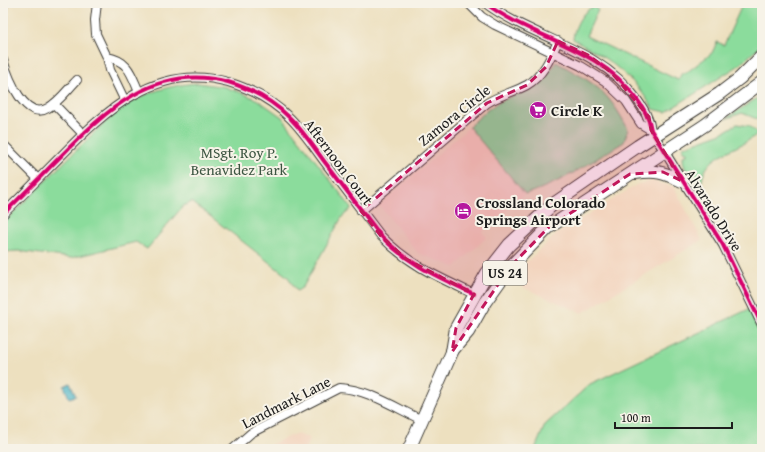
<svg xmlns="http://www.w3.org/2000/svg" width="765" height="452" viewBox="0 0 765 452" font-family="'Gentium Book Plus',serif">
	<style>
		.built { fill: #f3d4be }
		.green { fill: #8bdc9c; stroke: #547c5c }
		.water { fill: #49b4c6; stroke: #326871 }
		.lines { fill: none; stroke-linecap: round; stroke-linejoin: round }
		.minor-casing { stroke: #3b3934; stroke-width: 10 }
		.highway-casing { stroke: #3b3934; stroke-width: 14 }
		.minor { stroke: #fff; stroke-width: 8 }
		.highway { stroke: #fff; stroke-width: 12 }
		.cycleway-casing { stroke: #f7f3e8; stroke-width: 6 }
		.cycleway { stroke: #d6006c; stroke-width: 4 }
		.marked { fill: #c2185b; fill-opacity: 0.2; stroke: #c2185b; stroke-width: 3; stroke-dasharray: 8 5; stroke-linejoin: round }
		.labels { text-anchor: middle; dominant-baseline: central; stroke-width: 4; stroke-linejoin: round; paint-order: stroke }
		.shield { fill: #f7f3e8; stroke: #5e5c59; stroke-width: 1 }
		.shield-label { font-size: 14px; font-weight: bold; fill: #1c1c1c }
		.poi-label { font-size: 15px; font-weight: bold; fill: #1c1c1c; stroke: #f7f3e8; text-anchor: start }
		.street-label { font-size: 15px; fill: #1c1c1c; stroke: #f7f3e8 }
		.park-label { font-size: 15px; fill: #3d5642; stroke: #f7f3e8 }
	</style>
	<rect width="100%" height="100%" fill="#f7f3e8"/>
	<filter id="ink" filterUnits="userSpaceOnUse"><feTurbulence type="fractalNoise" baseFrequency=".025" numOctaves="2"/><feDisplacementMap in="SourceGraphic" scale="8" xChannelSelector="R" yChannelSelector="G"/><feConvolveMatrix kernelMatrix="1 2 1 2 8 2 1 2 1" color-interpolation-filters="sRGB"/></filter>
	<filter id="wash" filterUnits="userSpaceOnUse"><feTurbulence type="fractalNoise" baseFrequency=".012" numOctaves="4" result="noise"/><feDisplacementMap in="SourceGraphic" scale="16" xChannelSelector="R" yChannelSelector="G"/><feGaussianBlur stdDeviation="0.9" result="paint"/><feColorMatrix in="noise" values="0 0 0 0 0 0 0 0 0 0 0 0 0 0 0 0 0 1.4 0 .05"/><feComposite in="paint" operator="in"/></filter>
	<g filter="url(#wash)">
		<rect width="100%" height="100%" fill="#ede0bf"/>
		<g class="built">
			<path d="M469,127L525,194L482,232L487,237L455,267L418,253L379,205Z"/>
			<path d="M652,181L674,187L702,240L582,313L522,287L524,264L559,232L638,184Z"/>
			<path d="M295,434L310,438L305,449H260Z"/>
		</g>
		<g class="green">
			<path d="M743,3H762V45L738,66L666,112L653,109C634,76 606,57 573,39C574,27 582,11 593,7L598,10L586,36L678,80L682,73H686L712,53L717,42L724,45Z"/>
			<path d="M556,62C594,83 607,89 628,129L624,142C592,161 561,184 525,194L469,127C477,119 486,110 496,104C520,90 541,89 556,62Z"/>
			<path d="M198,83L225,87L242,93L258,100L282,117L350,206L351,209L342,217L303,287L297,291L288,277L192,202L183,206L147,249L136,242L71,258L18,251L3,252V223L118,109C143,93 169,85 198,83Z"/>
			<path d="M762,95V121L742,113L725,119Z"/>
			<path d="M737,124L749,126L758,133C740,151 706,152 702,181L698,184C690,172 683,173 683,156L687,155V152L683,151V147L722,133Z"/>
			<path d="M749,309L762,338V449H535L545,425L590,384Z"/>
		</g>
		<path class="water" d="M70,383L76,396L69,398L64,386Z"/>
	</g>
	<g filter="url(#ink)">
		<g class="lines">
			<defs>
				<g id="minor">
					<path d="M97,3L95,20L96,34L107,57L110,70L124,99"/>
					<path d="M468,3L482,17L495,25L581,66L605,81L626,101L641,124L651,130"/>
					<path d="M485,3C533,39 599,47 636,98C644,109 649,117 651,130L723,245L762,325"/>
					<path d="M3,7L4,3"/>
					<path d="M107,57C129,61 131,74 139,92"/>
					<path d="M3,60C8,77 25,122 48,108C59,102 68,89 77,80"/>
					<path d="M54,104L83,134"/>
					<path d="M3,144L38,179"/>
					<path d="M361,211L487,103C500,95 514,92 527,85C543,76 551,57 558,41"/>
					<path d="M3,214C22,196 40,177 59,158C105,111 156,62 228,82C251,89 273,101 290,118C303,131 313,146 324,161C343,186 362,211 381,236C409,265 438,277 474,294"/>
					<path d="M233,449L251,433L339,388C368,389 396,408 422,420"/>
				</g>
				<g id="highway">
					<path d="M635,173C656,170 663,172 682,181"/>
					<path d="M452,351L468,332L485,302L510,267L548,228L705,125L762,82"/>
					<path d="M409,449L452,352L456,328L487,273L509,245L552,205L638,146L719,94L740,78L762,56"/>
				</g>
			</defs>
			<use href="#minor" class="minor-casing"/>
			<use href="#highway" class="highway-casing"/>
			<use href="#minor" class="minor"/>
			<use href="#highway" class="highway"/>
			<defs>
				<g id="cycleway">
					<path d="M485,3C533,39 599,47 636,98C644,109 649,117 651,130L723,245L762,325"/>
					<path d="M3,214C22,196 40,177 59,158C105,111 156,62 228,82C251,89 273,101 290,118C303,131 313,146 324,161C343,186 362,211 381,236C409,265 438,277 474,294"/>
				</g>
			</defs>
			<use href="#cycleway" class="cycleway-casing"/>
			<use href="#cycleway" class="cycleway"/>
		</g>
	</g>
	<path class="marked" d="M558,41L588,55L612,73L649,117L651,130L682,181L663,172L630,174L548,228L510,267L452,352L456,328L474,294L406,259L381,236L361,211L487,103L527,85L546,67Z"/>
	<defs>
		<symbol id="supermarket-disc" viewBox="-11 -11 22 22"><circle r="9.5" fill="#b5179e" stroke="#f7f3e8"/><path d="M-6-5.5h2.5l.6 2H6L4.5 2H-2.5L-4.4-4H-6ZM-1.5 3.2a1.3 1.3 0 1 0 .1 0ZM3 3.2a1.3 1.3 0 1 0 .1 0Z" fill="#fff"/></symbol>
		<symbol id="hotel-disc" viewBox="-11 -11 22 22"><circle r="9.5" fill="#b5179e" stroke="#f7f3e8"/><path d="M-6-4.5h1.5V1H6V5H4.5V3h-9V5H-6ZM-4 0a1.8 1.8 0 1 1 3.6 0ZM.5 0V-2.5h3Q6-2.5 6 0Z" fill="#fff"/></symbol>
	</defs>
	<g fill-rule="evenodd">
		<use href="#supermarket-disc" x="528" y="100" width="20" height="20"/>
		<use href="#hotel-disc" x="453" y="201" width="20" height="20"/>
	</g>
	<g class="labels">
		<rect class="shield" x="483" y="261" width="44" height="24" rx="3"/>
		<g class="shield-label">
			<text x="505" y="273">US 24</text>
		</g>
		<g class="poi-label">
			<text x="551" y="110">Circle K</text>
			<text x="476" y="202">Crossland Colorado<tspan x="476" dy="17">Springs Airport</tspan></text>
		</g>
		<g class="street-label">
			<text transform="translate(454 115) rotate(-39)">Zamora Circle</text>
			<text transform="translate(339 162) rotate(53)">Afternoon Court</text>
			<text transform="translate(714 210) rotate(58)">Alvarado Drive</text>
			<text transform="translate(286 402) rotate(-27)">Landmark Lane</text>
		</g>
		<g class="park-label">
			<text x="239" y="152">MSgt. Roy P.<tspan x="239" dy="17">Benavidez Park</tspan></text>
		</g>
	</g>
	<rect width="765" height="452" fill="none" stroke="#f7f3e8" stroke-width="16"/>
	<path d="M615 422v6h117v-6" fill="none" stroke="#1c1c1c" stroke-width="2"/>
	<text x="621" y="422" font-size="12" fill="#1c1c1c" stroke="#f7f3e8" stroke-width="3" paint-order="stroke">100 m</text>
</svg>
